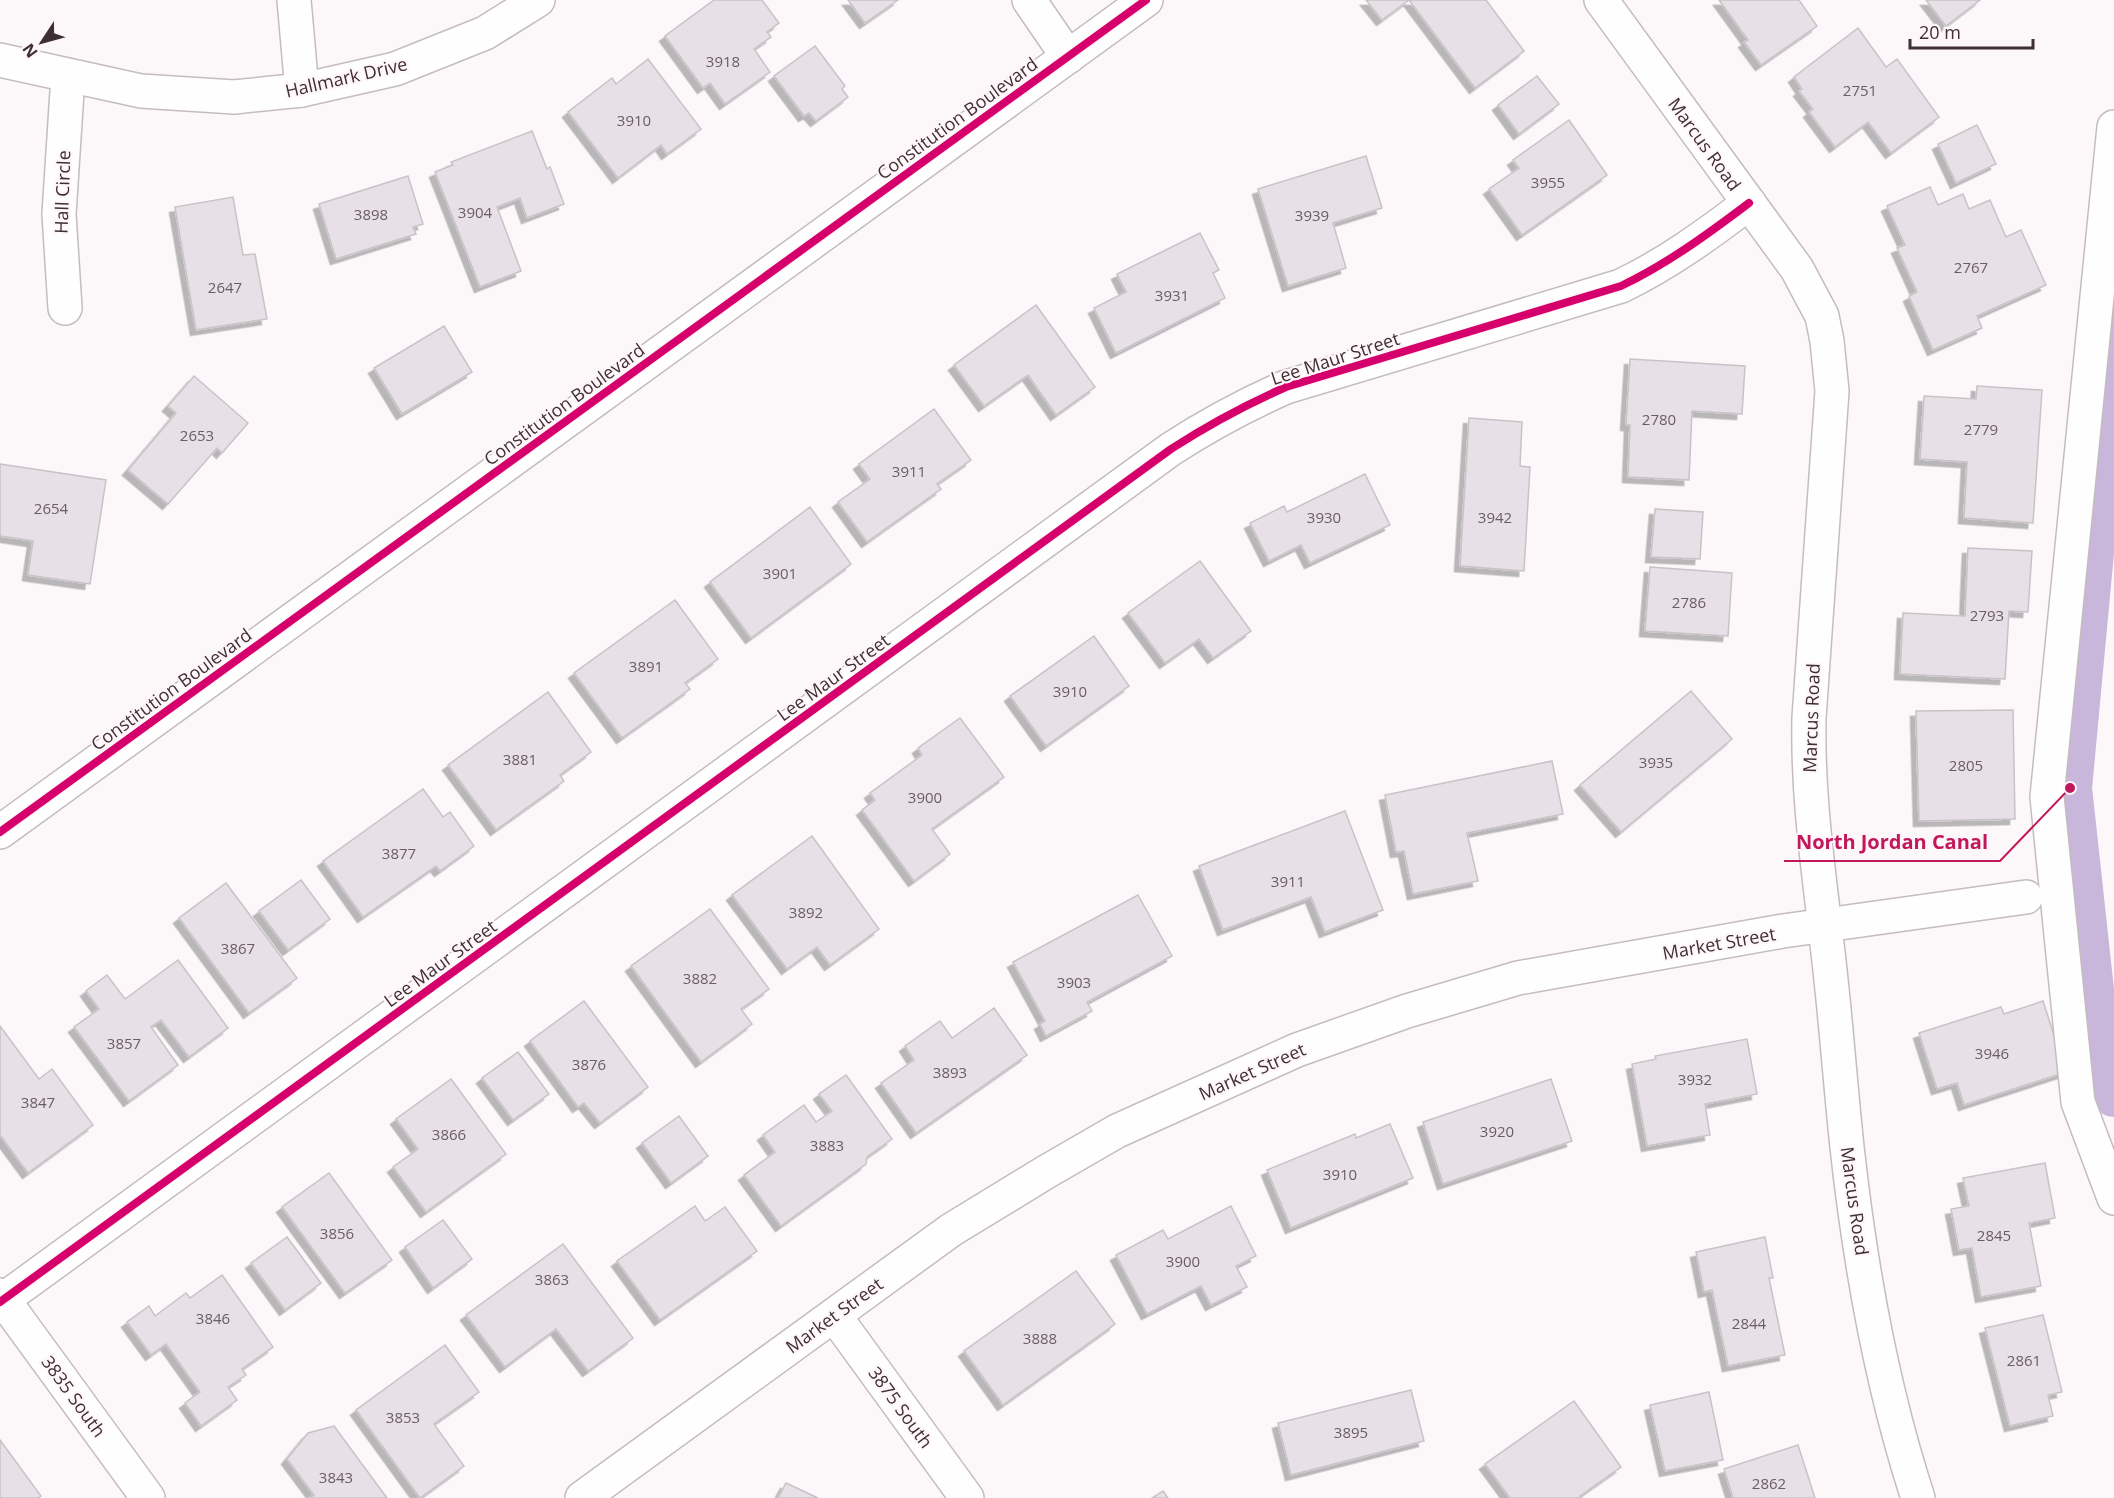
<svg xmlns="http://www.w3.org/2000/svg" width="2114" height="1498" viewBox="0 0 2114 1498" font-family="'Open Sans',sans-serif">
	<style>
		.lines { fill: none; stroke-linecap: round; stroke-linejoin: round }
		.canal { stroke: #c9b6db; stroke-width: 44 }
		.building { fill: #e7e0e6; stroke: #c9c2c7; stroke-width: 1.5; filter: url(#shadow) }
		.minor-casing { stroke: #c4bcbf; stroke-width: 36 }
		.major-casing { stroke: #c4bcbf; stroke-width: 36 }
		.minor { stroke: #fffefe; stroke-width: 33 }
		.major { stroke: #fffefe; stroke-width: 33 }
		.cycleway-casing { stroke: #fef6f9; stroke-width: 11 }
		.cycleway { stroke: #d6006c; stroke-width: 8 }
		.labels { text-anchor: middle; dominant-baseline: central; stroke-width: 4.5; stroke-linejoin: round; paint-order: stroke }
		.number-label { font-size: 15px; fill: #6a5d63 }
		.street-label { font-size: 18px; fill: #3e2f35; stroke: #fef6f9 }
		.leader { fill: none; stroke: #c2185b; stroke-width: 2 }
		.callout-dot { fill: #c2185b; stroke: #fef6f9; stroke-width: 2 }
		.callout-label { font-size: 20px; text-anchor: middle; font-weight: bold; fill: #c2185b; stroke: #fef6f9; stroke-width: 4.5; stroke-linejoin: round; paint-order: stroke }
	</style>
	<defs>
		<filter id="shadow"><feDropShadow dx="-5.5" dy="5.5" stdDeviation="0" flood-color="#0004"/></filter>
	</defs>
	<rect width="100%" height="100%" fill="#fcf8fa"/>
	<g class="lines">
		<path class="canal" d="M2114,317L2070,788L2097,1036L2114,1095"/>
	</g>
	<g class="building">
		<path d="M714,0H762L779,23L767,32L771,37L754,49L770,72L725,104L710,83L703,88L665,36Z"/>
		<path d="M848,0H898L865,23Z"/>
		<path d="M1366,0H1409L1382,20Z"/>
		<path d="M1409,0H1486L1524,51L1475,88Z"/>
		<path d="M1719,0H1799L1817,26L1761,65L1744,42L1748,40Z"/>
		<path d="M1926,0H1980L1946,26Z"/>
		<path d="M1858,28L1886,67L1897,59L1939,117L1891,153L1868,122L1835,147L1809,112L1813,109L1799,91L1802,89L1794,77Z"/>
		<path d="M815,46L845,86L842,89L848,97L816,121L809,113L804,116L774,76Z"/>
		<path d="M648,59L701,129L667,154L661,145L618,178L568,112L612,78L616,84Z"/>
		<path d="M1537,76L1559,104L1519,134L1498,105Z"/>
		<path d="M1569,120L1607,175L1522,235L1489,189L1519,168L1513,160Z"/>
		<path d="M1977,125L1996,164L1956,183L1938,144Z"/>
		<path d="M532,131L547,169L550,167L564,204L527,218L520,198L497,207L521,271L480,287L435,172L453,165L451,162Z"/>
		<path d="M1366,156L1382,208L1333,223L1346,268L1288,286L1258,189Z"/>
		<path d="M408,176L423,224L413,227L416,234L336,259L319,204Z"/>
		<path d="M1930,187L1938,205L1963,194L1969,209L1990,200L2006,237L2021,230L2046,285L1977,316L1982,328L1933,350L1909,296L1917,292L1897,248L1905,245L1887,206Z"/>
		<path d="M233,197L243,255L255,254L267,319L196,330L175,207Z"/>
		<path d="M1200,233L1219,270L1213,273L1225,298L1116,353L1094,308L1126,292L1117,274Z"/>
		<path d="M1036,305L1095,387L1056,415L1028,375L984,406L954,365Z"/>
		<path d="M444,326L472,372L402,414L374,368Z"/>
		<path d="M1630,359L1745,366L1742,414L1692,411L1689,480L1628,477L1630,425H1626Z"/>
		<path d="M194,376L248,423L222,453L217,448L168,504L128,470L176,413L168,406Z"/>
		<path d="M1977,386L2042,390L2033,523L1964,518L1967,462L1920,459L1924,396L1976,399Z"/>
		<path d="M934,409L971,460L937,484L941,489L867,542L838,502L870,479L859,464Z"/>
		<path d="M1469,418L1522,422L1520,466L1530,467L1524,571L1460,566Z"/>
		<path d="M0,464L106,480L90,584L28,575L33,541L0,536Z"/>
		<path d="M1365,474L1390,525L1310,563L1301,545L1269,561L1250,523L1284,506L1287,512Z"/>
		<path d="M810,507L851,564L751,638L710,582Z"/>
		<path d="M1655,509L1703,512L1700,559L1651,557Z"/>
		<path d="M1968,548L2032,551L2028,612L2009,611L2005,679L1900,674L1903,613L1965,616Z"/>
		<path d="M1200,561L1251,631L1213,658L1199,639L1165,663L1128,613Z"/>
		<path d="M1650,567L1732,573L1728,636L1645,631Z"/>
		<path d="M675,600L718,659L685,683L690,689L622,738L574,673Z"/>
		<path d="M1094,636L1129,686L1046,746L1010,696Z"/>
		<path d="M1691,691L1732,739L1621,832L1580,785Z"/>
		<path d="M548,692L591,752L560,775L564,781L496,830L448,765Z"/>
		<path d="M2013,710L2015,819L1919,821L1916,711Z"/>
		<path d="M960,718L1004,777L932,829L950,854L914,881L862,810L875,800L870,793L922,755L918,748Z"/>
		<path d="M1552,761L1563,814L1467,833L1478,881L1413,894L1404,851L1396,852L1385,795Z"/>
		<path d="M423,789L443,817L450,812L474,846L440,871L436,866L363,917L323,861Z"/>
		<path d="M1345,811L1383,910L1325,932L1311,897L1223,930L1199,866Z"/>
		<path d="M812,836L879,929L830,965L817,947L787,969L732,895Z"/>
		<path d="M301,880L330,919L288,950L259,911Z"/>
		<path d="M226,883L297,978L249,1013L179,918Z"/>
		<path d="M1138,895L1172,956L1087,1002L1092,1011L1046,1036L1040,1024L1045,1021L1013,962Z"/>
		<path d="M710,909L769,989L741,1009L752,1024L701,1062L631,966Z"/>
		<path d="M178,960L228,1028L189,1057L161,1020L151,1027L178,1065L129,1101L74,1027L99,1009L86,991L107,975L125,999Z"/>
		<path d="M584,1001L648,1087L600,1123L584,1103L578,1107L530,1041Z"/>
		<path d="M2043,1001L2066,1072L1964,1105L1957,1083L1937,1089L1919,1033L2001,1007L2004,1014Z"/>
		<path d="M994,1008L1027,1055L916,1133L881,1083L914,1060L905,1046L940,1021L952,1038Z"/>
		<path d="M0,1026L39,1079L52,1069L93,1125L28,1173L0,1135Z"/>
		<path d="M1747,1039L1757,1094L1705,1104L1710,1135L1647,1146L1632,1064L1656,1059L1655,1056Z"/>
		<path d="M518,1052L549,1094L513,1120L482,1078Z"/>
		<path d="M846,1075L892,1139L867,1157L866,1164L781,1226L744,1175L775,1152L763,1135L804,1105L816,1122L832,1111L819,1094Z"/>
		<path d="M451,1079L506,1154L426,1212L393,1167L418,1149L396,1119Z"/>
		<path d="M1551,1079L1572,1141L1443,1184L1423,1122Z"/>
		<path d="M679,1116L708,1156L671,1183L642,1143Z"/>
		<path d="M1390,1124L1413,1178L1291,1228L1267,1170L1355,1134L1356,1138Z"/>
		<path d="M2045,1163L2055,1218L2029,1223L2041,1286L1981,1297L1972,1248L1959,1250L1951,1209L1969,1206L1963,1178Z"/>
		<path d="M329,1173L392,1260L345,1293L282,1207Z"/>
		<path d="M695,1206L705,1221L725,1207L757,1251L660,1320L617,1261Z"/>
		<path d="M1231,1206L1256,1256L1236,1266L1247,1287L1211,1305L1201,1286L1147,1314L1116,1255L1163,1230L1168,1239Z"/>
		<path d="M443,1220L472,1259L433,1288L405,1247Z"/>
		<path d="M287,1237L321,1283L285,1310L251,1263Z"/>
		<path d="M1765,1237L1773,1278H1769L1785,1355L1728,1366L1712,1290L1704,1292L1696,1252Z"/>
		<path d="M563,1244L633,1338L588,1371L556,1329L505,1367L466,1315Z"/>
		<path d="M1076,1271L1115,1324L1003,1405L964,1351Z"/>
		<path d="M222,1275L273,1347L242,1369L246,1375L228,1387L237,1400L201,1426L185,1403L200,1392L166,1344L151,1355L127,1322L149,1306L155,1316L186,1293L190,1298Z"/>
		<path d="M2043,1315L2062,1392L2048,1395L2053,1416L2010,1426L1985,1328Z"/>
		<path d="M445,1345L479,1392L434,1424L464,1466L420,1498L356,1410Z"/>
		<path d="M1411,1390L1424,1441L1291,1475L1278,1423Z"/>
		<path d="M1709,1392L1723,1460L1665,1471L1650,1405Z"/>
		<path d="M1574,1401L1621,1467L1580,1496L1582,1498H1510L1485,1464Z"/>
		<path d="M334,1426L387,1498H309L314,1495L287,1459L308,1433Z"/>
		<path d="M0,1440L41,1496L38,1498H0Z"/>
		<path d="M1798,1445L1815,1498H1733L1724,1469Z"/>
		<path d="M786,1483L818,1498H778Z"/>
		<path d="M1163,1491L1168,1498H1152Z"/>
	</g>
	<g class="lines">
		<defs>
			<g id="minor">
				<path d="M294,0L302,90"/>
				<path d="M1029,0L1068,57"/>
				<path d="M1601,0L1797,269L1822,316L1827,341L1832,391L1809,718C1807,806 1822,892 1831,980C1837,1035 1841,1091 1847,1147C1860,1265 1881,1385 1918,1498"/>
				<path d="M0,60L141,91L234,97L302,90L395,69L485,33L538,0"/>
				<path d="M2114,127L2047,797L2078,1102L2114,1198"/>
				<path d="M65,308L59,214L68,76"/>
				<path d="M0,1295L148,1498"/>
				<path d="M0,1302L1171,449C1208,425 1245,405 1286,387L1621,286C1667,264 1708,234 1749,203"/>
				<path d="M834,1315L967,1498"/>
				<path d="M582,1498L951,1230L1046,1172L1117,1131L1297,1050L1407,1011L1518,978L1783,931L2026,897"/>
			</g>
			<path id="major" d="M0,832L1146,0"/>
		</defs>
		<use href="#minor" class="minor-casing"/>
		<use href="#major" class="major-casing"/>
		<use href="#minor" class="minor"/>
		<use href="#major" class="major"/>
		<defs>
			<g id="cycleway">
				<path d="M0,832L1146,0"/>
				<path d="M0,1302L1171,449C1208,425 1245,405 1286,387L1621,286C1667,264 1708,234 1749,203"/>
			</g>
		</defs>
		<use href="#cycleway" class="cycleway-casing"/>
		<use href="#cycleway" class="cycleway"/>
	</g>
	<g class="labels">
		<g class="number-label">
			<text x="723" y="61">3918</text>
			<text x="1860" y="90">2751</text>
			<text x="634" y="120">3910</text>
			<text x="1548" y="182">3955</text>
			<text x="475" y="212">3904</text>
			<text x="371" y="214">3898</text>
			<text x="1312" y="215">3939</text>
			<text x="1971" y="267">2767</text>
			<text x="225" y="287">2647</text>
			<text x="1172" y="295">3931</text>
			<text x="1659" y="419">2780</text>
			<text x="1981" y="429">2779</text>
			<text x="197" y="435">2653</text>
			<text x="909" y="471">3911</text>
			<text x="51" y="508">2654</text>
			<text x="1324" y="517">3930</text>
			<text x="1495" y="517">3942</text>
			<text x="780" y="573">3901</text>
			<text x="1689" y="602">2786</text>
			<text x="1987" y="615">2793</text>
			<text x="646" y="666">3891</text>
			<text x="1070" y="691">3910</text>
			<text x="520" y="759">3881</text>
			<text x="1656" y="762">3935</text>
			<text x="1966" y="765">2805</text>
			<text x="925" y="797">3900</text>
			<text x="399" y="853">3877</text>
			<text x="1288" y="881">3911</text>
			<text x="806" y="912">3892</text>
			<text x="238" y="948">3867</text>
			<text x="700" y="978">3882</text>
			<text x="1074" y="982">3903</text>
			<text x="124" y="1043">3857</text>
			<text x="1992" y="1053">3946</text>
			<text x="589" y="1064">3876</text>
			<text x="950" y="1072">3893</text>
			<text x="1695" y="1079">3932</text>
			<text x="38" y="1102">3847</text>
			<text x="1497" y="1131">3920</text>
			<text x="449" y="1134">3866</text>
			<text x="827" y="1145">3883</text>
			<text x="1340" y="1174">3910</text>
			<text x="337" y="1233">3856</text>
			<text x="1994" y="1235">2845</text>
			<text x="1183" y="1261">3900</text>
			<text x="552" y="1279">3863</text>
			<text x="213" y="1318">3846</text>
			<text x="1749" y="1323">2844</text>
			<text x="1040" y="1338">3888</text>
			<text x="2024" y="1360">2861</text>
			<text x="403" y="1417">3853</text>
			<text x="1351" y="1432">3895</text>
			<text x="336" y="1477">3843</text>
			<text x="1769" y="1483">2862</text>
		</g>
		<g class="street-label">
			<text transform="translate(346 77) rotate(-13)">Hallmark Drive</text>
			<text transform="translate(957 118) rotate(-36)">Constitution Boulevard</text>
			<text transform="translate(1705 144) rotate(54)">Marcus Road</text>
			<text transform="translate(62 192) rotate(-88)">Hall Circle</text>
			<text transform="translate(1335 358) rotate(-18)">Lee Maur Street</text>
			<text transform="translate(564 404) rotate(-36)">Constitution Boulevard</text>
			<text transform="translate(833 677) rotate(-36)">Lee Maur Street</text>
			<text transform="translate(171 689) rotate(-36)">Constitution Boulevard</text>
			<text transform="translate(1811 718) rotate(-88)">Marcus Road</text>
			<text transform="translate(1719 943) rotate(-10)">Market Street</text>
			<text transform="translate(440 963) rotate(-36)">Lee Maur Street</text>
			<text transform="translate(1252 1071) rotate(-24)">Market Street</text>
			<text transform="translate(1855 1201) rotate(82)">Marcus Road</text>
			<text transform="translate(834 1315) rotate(-36)">Market Street</text>
			<text transform="translate(74 1396) rotate(54)">3835 South</text>
			<text transform="translate(901 1407) rotate(54)">3875 South</text>
		</g>
	</g>
	<path class="leader" d="M2070 788L2000 861H1784"/>
	<circle class="callout-dot" cx="2070" cy="788" r="6"/>
	<g class="callout-label">
		<text x="1892" y="849">North Jordan Canal</text>
	</g>
	<g transform="translate(42 42) rotate(234)" stroke="#fef6f9" stroke-width="4.5" paint-order="stroke">
	<path d="M0-4.5L10 22L0 15L-10 22Z" fill="#3e2f35"/>
	<text y="-9" font-size="16" font-weight="bold" text-anchor="middle" fill="#3e2f35">N</text>
	</g>
	<path d="M1910 39v9h123v-9" fill="none" stroke="#3e2f35" stroke-width="3"/>
	<text x="1919" y="39" font-size="18" fill="#3e2f35" stroke="#fef6f9" stroke-width="4.5" paint-order="stroke">20 m</text>
</svg>
